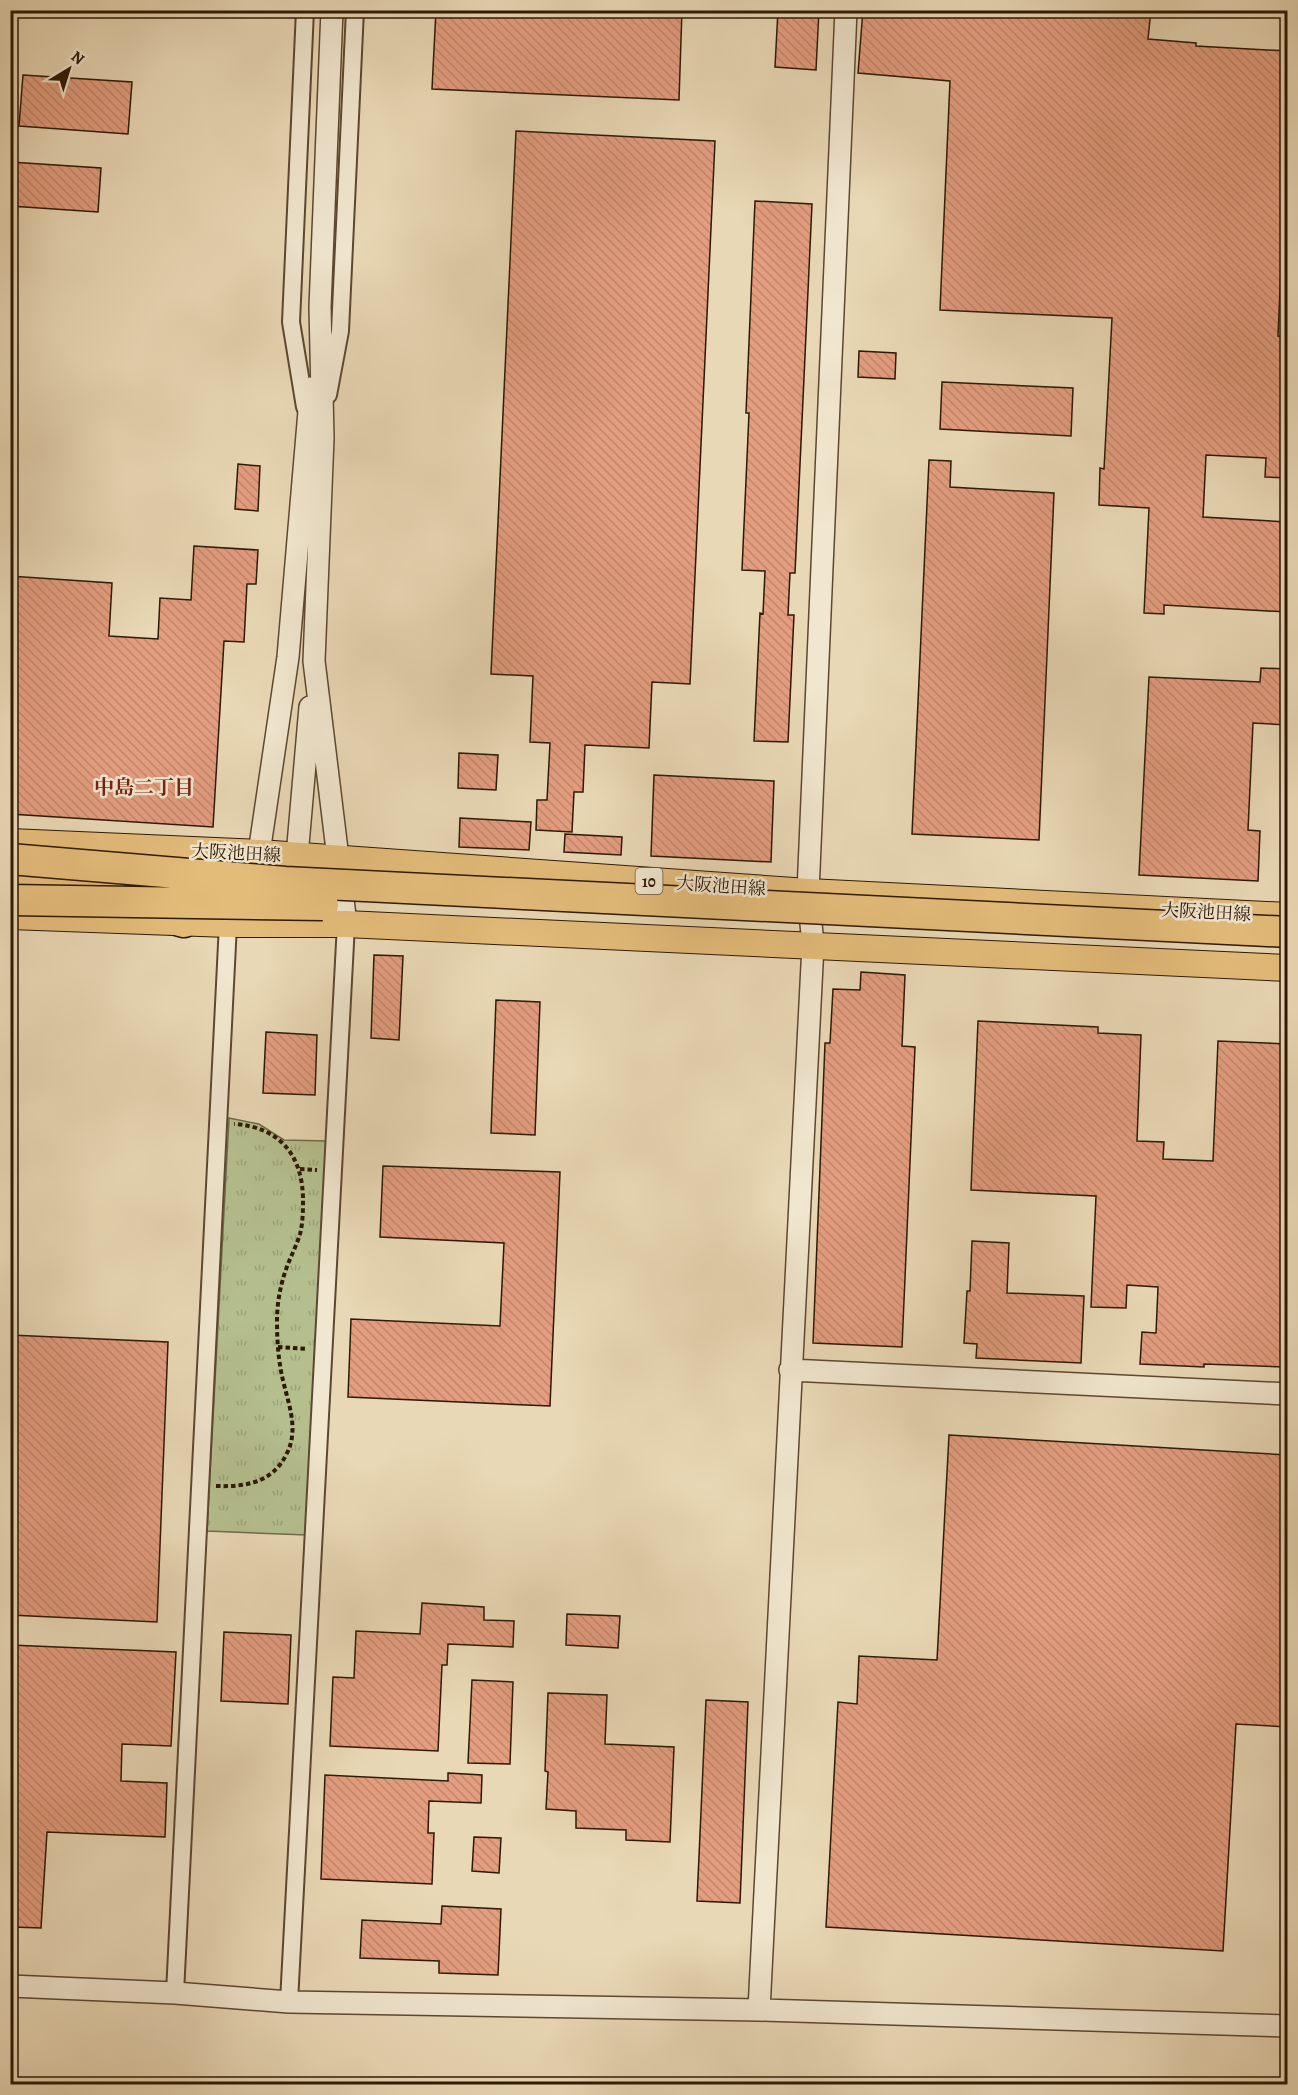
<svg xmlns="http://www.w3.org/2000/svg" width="1298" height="2095" font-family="Alegreya,'Noto Serif JP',serif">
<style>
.grass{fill:url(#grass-tufts);stroke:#716c49;stroke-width:1.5}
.building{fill:url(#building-back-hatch);stroke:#2d1804;stroke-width:1.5}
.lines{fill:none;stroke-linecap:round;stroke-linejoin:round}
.minor-casing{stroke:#5c4830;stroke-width:20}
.tertiary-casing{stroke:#5c4830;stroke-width:24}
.primary-casing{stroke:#2d1804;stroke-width:28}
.motorway-casing{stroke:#2d1804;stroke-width:33}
.path{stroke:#2d1804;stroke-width:4;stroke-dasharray:4.5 3;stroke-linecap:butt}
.minor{stroke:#f1e6cf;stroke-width:16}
.tertiary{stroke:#f1e6cf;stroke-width:21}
.primary{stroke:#e4bc7a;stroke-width:26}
.motorway{stroke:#e4bc7a;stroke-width:30}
.motorway-bridge-casing{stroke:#2d1804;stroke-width:33;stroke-linecap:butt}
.motorway-bridge{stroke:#e4bc7a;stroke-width:30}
.labels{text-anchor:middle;stroke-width:5;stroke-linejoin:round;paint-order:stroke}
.shield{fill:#f1e6cf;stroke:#685641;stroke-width:1.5}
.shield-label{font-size:16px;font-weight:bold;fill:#2d1804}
.street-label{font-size:18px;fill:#2d1804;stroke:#f1e6cf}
.neighbourhood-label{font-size:20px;font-weight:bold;fill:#7a1f14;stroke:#f1e6cf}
</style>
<defs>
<pattern id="grass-tufts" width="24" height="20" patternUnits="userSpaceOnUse" patternTransform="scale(1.5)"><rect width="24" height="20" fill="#b5bf8e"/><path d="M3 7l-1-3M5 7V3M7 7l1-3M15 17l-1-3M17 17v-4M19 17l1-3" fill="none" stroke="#9ca379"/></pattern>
<pattern id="building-back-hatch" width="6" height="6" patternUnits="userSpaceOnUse" patternTransform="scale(1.5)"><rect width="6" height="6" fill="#e39d7f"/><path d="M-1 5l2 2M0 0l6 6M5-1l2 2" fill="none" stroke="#c3866c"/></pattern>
</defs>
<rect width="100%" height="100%" fill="#e9d8b5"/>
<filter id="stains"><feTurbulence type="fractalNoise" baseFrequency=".00333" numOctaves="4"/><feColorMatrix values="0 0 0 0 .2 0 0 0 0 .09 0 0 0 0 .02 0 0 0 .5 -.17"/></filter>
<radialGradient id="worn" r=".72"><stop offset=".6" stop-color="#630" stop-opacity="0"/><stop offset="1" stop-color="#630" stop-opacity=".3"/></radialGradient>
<path class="grass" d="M229 1118 259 1124 284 1140 327 1141 306 1535 207 1531Z"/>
<path class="building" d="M436 10H682L679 100 432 89Z
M778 10H819L816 70 775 67Z
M863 10H1151L1148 39 1196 43V46L1287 51V129L1278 336 1287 337V478L1265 477 1266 458 1206 455 1203 517 1287 522V612L1164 605V614L1144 613 1149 508 1099 505 1100 468 1104 469 1112 318 940 310 950 81 858 73Z
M23 75 132 82 128 134 19 126Z
M516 131 715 141 690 684 652 682 649 748 585 745 583 792H574L572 832 536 830 537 800H547L550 743 530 742 533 676 491 674Z
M10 162 101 168 98 212 10 206Z
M755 201 812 204 795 573H790L788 615H794L788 742 754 741 760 613 763 614 765 571 742 570 749 413H746Z
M859 351 896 353 895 379 858 377Z
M942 382 1073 388 1071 436 940 429Z
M929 460 951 461 950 487 1054 493 1039 840 912 834Z
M238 464 260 466 258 511 235 509Z
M194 546 258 550 256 584H247L244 642 224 641 213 827 10 814V576L112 583 109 636 158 639 160 598 191 600Z
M1261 668 1287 669V725L1253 723 1248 830 1260 831 1258 881 1139 875 1149 677 1260 682Z
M459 753 498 755 496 790 458 788Z
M654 775 774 781 771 862 651 856Z
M460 818 531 822 529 850 459 847Z
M565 834 622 837 621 855 564 852Z
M374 955 403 956 399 1040 371 1038Z
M861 972 905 975 902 1046 915 1047 902 1347 813 1343 825 1043H830L833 989 860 990Z
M496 1000 540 1002 535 1135 491 1133Z
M978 1021 1098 1027V1033L1141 1035 1137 1141 1164 1142 1163 1159 1213 1161 1218 1041 1287 1044V1226L1282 1367 1204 1364V1367L1140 1364 1142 1332 1156 1333 1158 1287 1127 1285 1126 1308 1091 1307 1096 1196 971 1190Z
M266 1032 317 1035 315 1095 263 1093Z
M383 1166 560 1172 550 1406 348 1397 351 1319 500 1326 504 1243 380 1237Z
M972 1241 1009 1243 1007 1293 1084 1296 1081 1363 976 1358 977 1344 964 1343 967 1291H970Z
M10 1335 168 1342 157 1622 10 1615Z
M949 1435 1287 1455V1727L1236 1724 1223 1951 826 1927 838 1702 857 1704 859 1656 937 1660Z
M422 1603 484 1607V1620L514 1621 513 1647 448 1644 447 1665H442L438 1751 330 1746 333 1677 354 1678 356 1631 420 1634Z
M567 1614 620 1616 618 1648 566 1645Z
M224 1632 291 1635 288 1704 221 1701Z
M10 1645 176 1652 171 1746 122 1744 121 1781 167 1783 165 1837 47 1832 41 1928 12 1927 14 1898 10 1897Z
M472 1680 513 1682 510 1764 468 1763Z
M548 1693 607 1695 605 1744 674 1747 670 1842 626 1840V1830L576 1828V1811L546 1809 548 1772 545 1771Z
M706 1700 748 1702 740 1903 697 1901Z
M448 1773 482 1775 481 1803 429 1801 428 1833H434L432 1884 321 1879 325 1775 448 1781Z
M474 1837 501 1838 499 1873 472 1871Z
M442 1906 501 1909 498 1975 439 1973V1961L360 1958 362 1920 441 1924Z"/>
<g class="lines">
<g class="minor-casing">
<path id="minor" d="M328 395 340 331 355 10
M305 407 291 322 305 10
M175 1993 228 924 231 916
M289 2002 346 924"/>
</g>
<g class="tertiary-casing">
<path id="tertiary" d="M332 10 320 307 323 438 314 661 346 924
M259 853 288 657 311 388
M294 870 297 856 310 707
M790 1370 1288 1394
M10 1986 175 1993 289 2002 759 2010 1288 2026
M759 2010 813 945 808 892 846 10"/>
</g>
<g class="primary-casing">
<path id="primary" d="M10 842 259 853 808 892 1288 916
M10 916 228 924H346L1288 968"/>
</g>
<g class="motorway-casing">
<path id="motorway" d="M10 881 91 888 159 915 184 922"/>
</g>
<path class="path" d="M300 1169 317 1170
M278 1347 307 1349
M216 1486C245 1487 272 1483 286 1455 301 1428 286 1399 281 1371 278 1355 277 1338 277 1321 277 1301 281 1282 288 1264 292 1254 297 1244 300 1234 303 1223 303 1209 303 1198 302 1154 279 1127 234 1124"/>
<use href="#minor" class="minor"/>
<use href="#tertiary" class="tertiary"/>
<use href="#primary" class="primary"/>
<use href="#motorway" class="motorway"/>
<g class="motorway-bridge-casing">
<path id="motorway-bridge" d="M10 859 285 882 1288 932
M10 900 323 905"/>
</g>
<use href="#motorway-bridge" class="motorway-bridge"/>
</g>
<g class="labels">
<rect class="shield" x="635.5" y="868" width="27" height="26" rx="4.5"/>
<g class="shield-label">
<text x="649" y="887">10</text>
</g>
<g class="street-label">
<text transform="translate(236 853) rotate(3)" y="6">大阪池田線</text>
<text transform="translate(721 886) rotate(4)" y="6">大阪池田線</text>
<text transform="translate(1206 912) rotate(3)" y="6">大阪池田線</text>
</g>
<g class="neighbourhood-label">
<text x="144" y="794">中島二丁目</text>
</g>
</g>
<rect width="1298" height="2095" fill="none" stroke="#e9d8b5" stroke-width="36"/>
<rect x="12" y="12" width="1274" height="2071" fill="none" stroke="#2d1804" stroke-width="3"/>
<rect x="18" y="18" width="1262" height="2059" fill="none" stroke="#2d1804" stroke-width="1.5"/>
<g transform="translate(69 69) rotate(38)" stroke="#f1e6cf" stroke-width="4.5" paint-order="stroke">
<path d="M0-4.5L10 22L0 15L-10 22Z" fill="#2d1804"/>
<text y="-9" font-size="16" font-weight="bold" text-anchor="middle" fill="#2d1804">N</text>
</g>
<rect width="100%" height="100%" filter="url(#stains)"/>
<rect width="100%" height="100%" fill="url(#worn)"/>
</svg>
